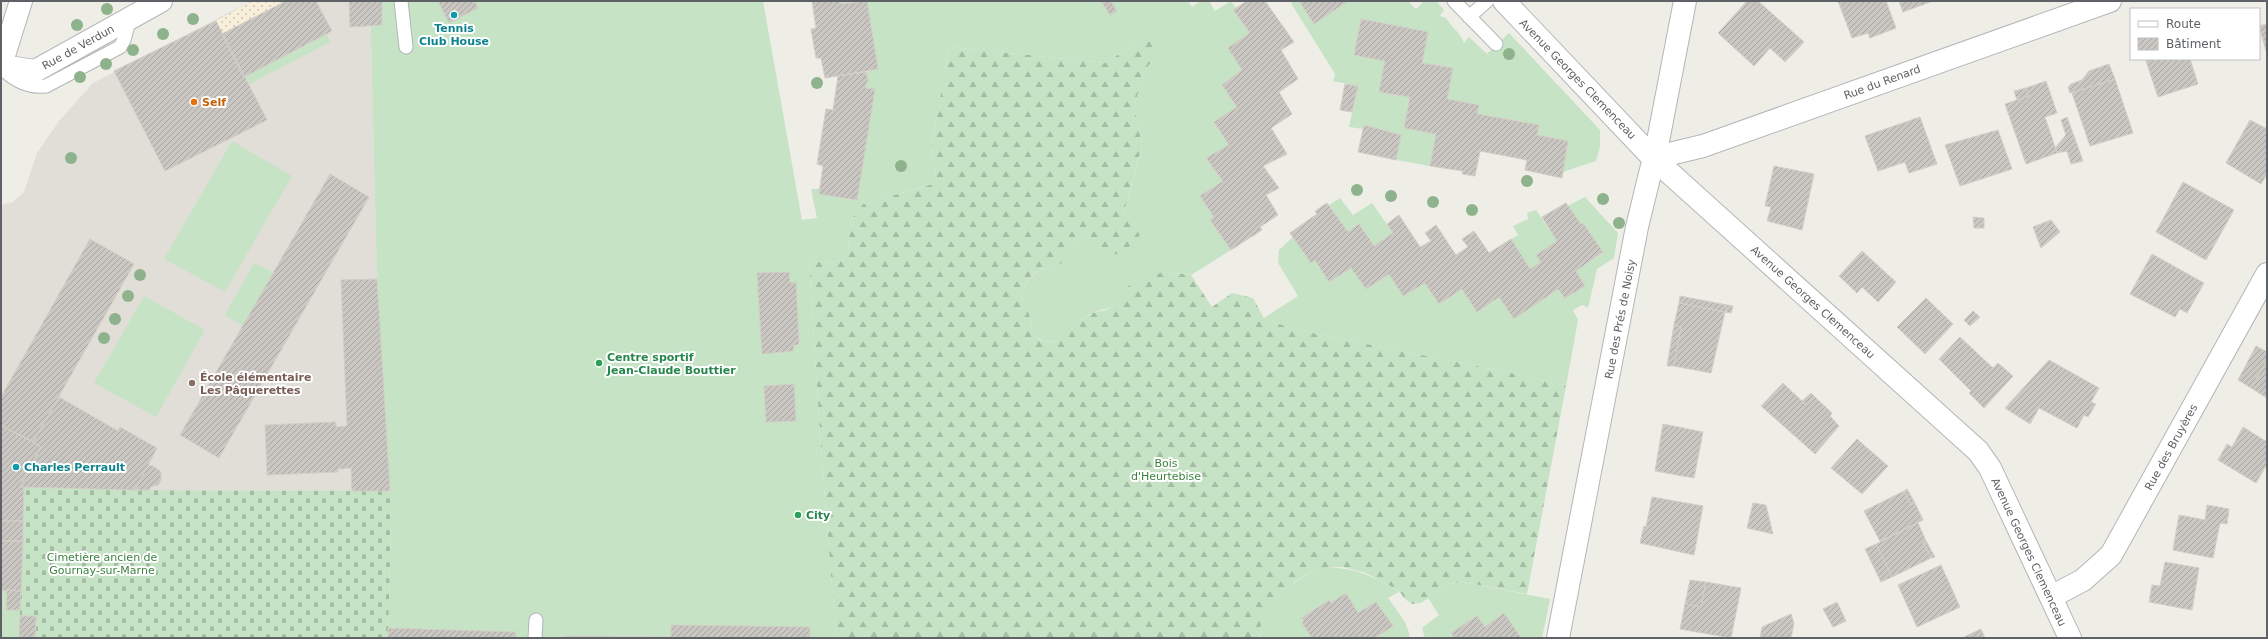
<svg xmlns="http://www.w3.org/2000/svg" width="2268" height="639" font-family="'DejaVu Sans',sans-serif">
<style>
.education{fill:#e1ded8}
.grass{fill:#c6e3c6}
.forest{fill:url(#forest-firs)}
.sand{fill:url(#sand-dots)}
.cemetery{fill:url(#cemetery-stones)}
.building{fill:url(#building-hatch);stroke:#d3cec5}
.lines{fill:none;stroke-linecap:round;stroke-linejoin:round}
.lane-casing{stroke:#b3b6b9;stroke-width:15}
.street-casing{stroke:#b3b6b9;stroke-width:24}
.lane{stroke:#fff;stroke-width:13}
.street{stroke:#fff;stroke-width:22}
.tree{fill:#8eb28b}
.culture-dot{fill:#0f9aa8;stroke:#fff;stroke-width:1.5}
.food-dot{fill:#e8710a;stroke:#fff;stroke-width:1.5}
.leisure-dot{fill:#2e9e5b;stroke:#fff;stroke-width:1.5}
.education-dot{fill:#8d6e63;stroke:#fff;stroke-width:1.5}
.labels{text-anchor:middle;stroke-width:4;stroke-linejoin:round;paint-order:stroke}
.culture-label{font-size:11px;font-weight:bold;fill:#0d838f;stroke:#fff}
.street-label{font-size:11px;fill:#5e6165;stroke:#fff}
.food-label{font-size:11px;font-weight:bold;fill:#c56008;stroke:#fff;text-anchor:start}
.leisure-label{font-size:11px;font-weight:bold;fill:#27864d;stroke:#fff;text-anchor:start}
.education-label{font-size:11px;font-weight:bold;fill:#785e54;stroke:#fff;text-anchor:start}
.park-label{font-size:11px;fill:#3f8241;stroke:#fff}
</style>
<defs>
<pattern id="forest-firs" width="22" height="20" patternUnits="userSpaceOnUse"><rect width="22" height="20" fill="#c6e3c6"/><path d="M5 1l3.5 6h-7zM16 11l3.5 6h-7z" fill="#a4bba4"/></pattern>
<pattern id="sand-dots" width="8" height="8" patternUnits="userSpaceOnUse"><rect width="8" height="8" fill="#f7efd9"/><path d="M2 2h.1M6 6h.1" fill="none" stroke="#cbc5b4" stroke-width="1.8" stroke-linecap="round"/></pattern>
<pattern id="cemetery-stones" width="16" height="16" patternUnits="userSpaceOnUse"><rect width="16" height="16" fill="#c6e3c6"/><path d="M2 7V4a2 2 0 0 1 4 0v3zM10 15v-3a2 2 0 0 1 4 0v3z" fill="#a4bba4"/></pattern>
<pattern id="building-hatch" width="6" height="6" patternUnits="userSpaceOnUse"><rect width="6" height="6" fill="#cac7c3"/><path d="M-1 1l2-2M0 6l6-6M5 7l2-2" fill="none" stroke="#a7a5a2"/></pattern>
</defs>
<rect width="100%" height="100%" fill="#eeede6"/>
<path class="education" d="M251 1H370L377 279 390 491 135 490 25 487 21 591 1 590V205L13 202 24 192 37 153 59 121 93 83Z"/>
<path class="grass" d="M370 1H763L802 220 817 218 811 189H820L819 194 857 200 865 88 868 80 866 72 877 69 840 1H1188L1192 7 1201 1H1209L1215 11 1231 1 1236 8 1233 11 1250 33 1228 48 1242 70 1222 85 1237 107 1214 122 1229 145 1206 158 1223 181 1200 196 1214 217 1210 220 1231 250 1191 275 1167 272 1128 286C1125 291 1123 298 1118 302 1110 309 1102 309 1093 313 1077 319 1068 336 1052 341 1044 344 1038 338 1032 334 1032 319 1029 311 1021 299 1025 284 1029 274 1044 269 1049 268 1056 266 1059 264 1069 256 1070 244 1081 236L1091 238 1124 213 1142 145 1134 105 1147 67 1161 50 1147 36 1105 63 949 47 931 149 937 183 863 204 851 220 848 252 843 259 832 263 809 261 821 448 836 638H388L391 523 377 279Z
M1295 1H1299L1314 24 1348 1H1408L1416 9 1424 1H1436L1444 10 1440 16 1446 18C1451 27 1461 33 1464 43L1469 37 1487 54 1509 33 1600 130V147L1596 161 1563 172 1537 135 1539 125 1477 114 1447 99 1453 68 1422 63 1427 32 1361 19 1354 55 1385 61 1379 92 1410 97 1404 128 1436 134 1430 166 1396 160 1401 135 1364 125 1363 129 1349 127 1358 86 1333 81 1335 74 1291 3Z
M327 34 330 42 248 85 244 77Z
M232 141 292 176 225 292 164 259Z
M1585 197 1618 233 1614 258 1597 269 1588 308 1582 305 1573 310 1578 320 1566 386 1516 374 1292 329 1264 318 1298 296 1278 263 1279 250 1293 237 1311 263 1315 260 1329 282 1351 268 1366 289 1389 274 1403 296 1425 283 1439 304 1462 289 1477 312 1499 297 1514 319 1558 289 1565 298 1585 286 1576 271 1603 253 1583 223 1581 224 1567 206Z
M1340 198 1353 215 1372 203 1393 233 1374 246 1359 224 1348 232 1329 205Z
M1536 210 1557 241 1536 255 1541 262 1530 269 1511 239 1518 235 1513 226 1528 219 1527 213Z
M254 263 273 272 243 326 225 315Z
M144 296 205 330 156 417 94 383Z
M1319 567C1352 567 1371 574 1399 592L1388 598C1397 611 1408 622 1410 638H1375L1393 626 1358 613 1346 593 1331 603 1329 600 1302 618 1304 621 1302 623 1312 638H1260C1260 632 1260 622 1262 616 1274 594 1298 580 1319 567Z
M1463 582 1550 599 1542 638H1521L1504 613 1485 627 1477 617 1451 633 1454 638H1425L1422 628 1439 615 1428 598 1448 584Z
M1 590H7L6 610H20L19 638H1Z"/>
<path class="forest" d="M1147 36 1157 41 1161 50 1147 67 1134 105 1142 145 1124 212 1140 235C1124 253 1118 260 1094 250L1091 238 1081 236C1070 244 1069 256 1060 264 1056 266 1049 268 1044 269 1029 273 1025 284 1021 299 1029 311 1032 319 1032 334L1041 341 1051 342 1065 333 1079 321 1093 313 1106 310 1119 301 1128 286 1148 275 1167 272 1191 275 1212 307 1232 293 1253 298 1264 318 1292 329 1516 374 1566 386 1527 594 1463 582 1448 584 1421 603 1412 604 1405 599 1399 591 1366 573 1343 567H1319L1297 580 1277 597 1262 617 1259 638H836L821 448 809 261 832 263 843 259 848 252 851 220 863 204 937 183 931 149 949 47 1105 63Z"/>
<path class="sand" d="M251 1H286L222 34 216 21Z"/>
<path class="cemetery" d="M24 487 135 490 390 491 391 523 388 638H19Z"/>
<path class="building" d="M286 1H316L332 31 244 77 222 34Z
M349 1H382V25L350 27Z
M438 1H475L478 8 449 23Z
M812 1H840L841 4 867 1 878 69 825 78 821 58H816L811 29 816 28Z
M1101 1H1111L1117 11 1110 15Z
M1247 1H1265L1294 42 1281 50 1298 79 1279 92 1292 114 1271 128 1287 154 1263 166 1279 188 1266 195 1278 215 1260 227 1262 230 1231 250 1210 220 1214 217 1200 196 1223 181 1206 158 1229 145 1214 122 1237 107 1222 85 1242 70 1228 48 1250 33 1233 10Z
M1299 1H1348L1314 24Z
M1747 1H1758L1804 42 1785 62 1770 48 1754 66 1718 33Z
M1838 1H1886L1896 28 1870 38 1868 33 1852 38Z
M1899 1H1933L1903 12Z
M1361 19 1428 32 1422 63 1453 68 1447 99 1479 105 1477 114 1539 125 1537 135 1568 141 1562 178 1525 170 1527 160 1480 151 1475 176 1462 174 1463 171 1430 166 1436 134 1404 128 1410 97 1379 92 1385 61 1354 55Z
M216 21 267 120 165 171 114 71Z
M2267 24V50L2266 51 2259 26Z
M2150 59H2190L2198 84 2158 97 2146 61Z
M2109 64 2115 79 2070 93 2068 87 2071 84 2082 80 2089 71Z
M866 72 868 80 865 88 875 89 857 200 819 194 823 166 817 164 826 109 833 110 838 76Z
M2115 79 2133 133 2090 146 2072 93Z
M2046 81 2057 113 2045 117 2057 153 2026 164 2005 104 2029 96 2026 88Z
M1345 84 1358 86 1352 112 1340 110Z
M2026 88 2029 96 2017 100 2014 91Z
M1920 117 1937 164 1909 173 1905 162 1878 171 1865 136Z
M2067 117 2083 161 2071 164 2067 151 2057 153 2055 148 2066 135 2061 120Z
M2250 120 2267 129V174L2261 184 2226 163Z
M1364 125 1401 135 1396 160 1358 152Z
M1998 130 2012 169 1960 186 1945 145Z
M1774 166 1814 174 1802 230 1767 221 1771 207 1765 206Z
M330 174 369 197 219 458 180 435Z
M2183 182 2234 210 2206 260 2156 232Z
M1327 203 1348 232 1359 224 1374 246 1393 233 1387 224 1399 215 1420 247 1431 241 1425 233 1436 225 1456 255 1468 247 1462 239 1474 231 1489 253 1511 239 1530 269 1541 262 1536 255 1557 241 1542 217 1566 203 1581 224 1583 223 1603 252 1576 271 1585 286 1565 298 1558 289 1514 319 1499 297 1477 312 1462 289 1439 304 1425 283 1403 296 1389 274 1366 289 1351 268 1329 282 1315 260 1311 263 1290 233 1317 214 1315 211Z
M1973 217 1984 218V228H1974Z
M2051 220 2060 232 2041 248 2033 227Z
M90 239 134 264 33 442 1 425V397Z
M1862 251 1896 282 1878 302 1862 287 1857 293 1839 276Z
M2152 254 2204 283 2187 313 2180 309 2175 317 2130 294Z
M789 272 790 283 796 282 799 342 798 345H794L793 351 762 354 757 273Z
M377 279 390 491H352L351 468 338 469V472L267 475 265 425 336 422V427L347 426 341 280Z
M1680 296 1727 305 1725 312 1679 303Z
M1926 298 1953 324 1925 354 1897 327Z
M1679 303 1725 312 1711 373 1674 366 1681 327 1674 325Z
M1727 305 1733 306 1731 313 1725 312Z
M1973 311 1980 317 1970 326 1964 320Z
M1674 325 1681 327 1674 366H1667Z
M1960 337 1993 368 1998 363 2013 376 1984 408 1969 393 1971 391 1939 359Z
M2256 346 2267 352V360L2251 388 2238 380Z
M2049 360 2099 388 2091 402 2096 404 2088 417 2084 415 2077 428 2039 408 2030 424 2005 408Z
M2267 360V398L2251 388Z
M1783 383 1806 405 1815 397 1832 413 1830 416 1839 426 1815 454 1761 406Z
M794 384 796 421 766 422 764 386Z
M1811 393 1815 397 1806 405 1802 401Z
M59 397 118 431 120 427 157 448 135 490 20 487 41 447 33 442Z
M1663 424 1703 432 1694 478 1655 471Z
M1 425 41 447 20 487H24L23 521H1Z
M2243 427 2267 442V464L2256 483 2218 460 2227 444 2232 447Z
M1857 439 1888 466 1862 494 1831 468Z
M148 465 153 466 161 472V480L158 485 150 487V490H135Z
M1907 489 1915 503 1911 505 1904 491Z
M1904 491 1911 505 1915 503 1923 520 1880 541 1864 511Z
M1652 497 1703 506 1694 555 1640 543 1644 526 1646 527Z
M1753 503 1766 505 1773 534 1747 528Z
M2207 505 2229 509 2227 524 2220 523 2213 558 2173 550 2179 515 2205 520Z
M1 521H23V541H1Z
M1918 523 1926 541 1923 543 1931 558 1892 577 1876 544Z
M1 541H23L21 591 1 590Z
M1926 541 1935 557 1931 558 1923 543Z
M1876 544 1892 577 1881 582 1865 549Z
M2165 562 2199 568 2192 610 2149 602 2152 585 2160 586Z
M1941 565 1960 607 1917 627 1898 585Z
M1690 580 1706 582 1701 607 1685 604Z
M1706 582 1741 588 1731 638 1680 629 1685 604 1701 607Z
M7 590 21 591 20 610H6Z
M1346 593 1358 613 1376 602 1393 626 1375 638H1312L1302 623 1304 621 1302 618 1329 600 1331 603Z
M1837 602 1846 621 1833 627 1823 609Z
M1504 613 1521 638H1454L1451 633 1477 616 1485 627Z
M1791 614 1794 623 1791 638H1760L1762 627Z
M20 616H36L35 638H19Z
M671 625 810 627V638H564V636L671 637Z
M388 628 516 632V638H388Z
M1981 629 1985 638H1962Z"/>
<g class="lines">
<g class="lane-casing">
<path id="lane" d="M401 1 406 47
M1454 1 1496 44
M1469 17 1487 1
M2 68C13 80 29 88 46 86L120 47 124 40 130 18
M535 638 536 620"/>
</g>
<g class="street-casing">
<path id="street" d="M1504 1 1653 158 1978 451 1990 468 2070 638
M1 65 21 1
M1 66 35 71 161 1
M1653 158 1703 146 2110 1
M2051 597 2083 580 2111 555 2267 274
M1558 638 1637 227 1658 141 1685 1"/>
</g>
<use href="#lane" class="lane"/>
<use href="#street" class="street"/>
</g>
<g class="tree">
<circle cx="107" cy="9" r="6"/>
<circle cx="193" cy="19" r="6"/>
<circle cx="77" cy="25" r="6"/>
<circle cx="163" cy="34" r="6"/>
<circle cx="133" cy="50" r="6"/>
<circle cx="1509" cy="54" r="6"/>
<circle cx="106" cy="64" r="6"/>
<circle cx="80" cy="77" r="6"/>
<circle cx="817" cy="83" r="6"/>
<circle cx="71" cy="158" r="6"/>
<circle cx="901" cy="166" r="6"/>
<circle cx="1527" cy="181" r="6"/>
<circle cx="1357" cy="190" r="6"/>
<circle cx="1391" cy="196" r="6"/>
<circle cx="1603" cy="199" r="6"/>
<circle cx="1433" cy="202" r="6"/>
<circle cx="1472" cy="210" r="6"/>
<circle cx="1619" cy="223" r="6"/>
<circle cx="140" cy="275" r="6"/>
<circle cx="128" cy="296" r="6"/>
<circle cx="115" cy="319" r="6"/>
<circle cx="104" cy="338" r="6"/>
</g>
<g class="culture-dot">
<circle cx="454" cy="15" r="4"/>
<circle cx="16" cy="467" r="4"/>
</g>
<circle class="food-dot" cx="194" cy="102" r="4"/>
<g class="leisure-dot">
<circle cx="599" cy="363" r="4"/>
<circle cx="798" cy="515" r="4"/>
</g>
<circle class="education-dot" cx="192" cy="383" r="4"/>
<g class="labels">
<g class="culture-label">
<text x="454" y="32">Tennis<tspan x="454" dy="13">Club House</tspan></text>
<text x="24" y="471" text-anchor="start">Charles Perrault</text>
</g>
<g class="street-label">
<text transform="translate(78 47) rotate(-29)" y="4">Rue de Verdun</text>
<text transform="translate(1578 79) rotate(46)" y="4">Avenue Georges Clemenceau</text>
<text transform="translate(1882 82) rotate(-20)" y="4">Rue du Renard</text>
<text transform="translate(1813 302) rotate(42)" y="4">Avenue Georges Clemenceau</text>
<text transform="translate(1620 319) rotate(-79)" y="4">Rue des Prés de Noisy</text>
<text transform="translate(2171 447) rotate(-61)" y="4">Rue des Bruyères</text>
<text transform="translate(2029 552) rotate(65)" y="4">Avenue Georges Clemenceau</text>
</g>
<g class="food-label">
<text x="202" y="106">Self</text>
</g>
<g class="leisure-label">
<text x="607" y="361">Centre sportif<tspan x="607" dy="13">Jean-Claude Bouttier</tspan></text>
<text x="806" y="519">City</text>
</g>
<g class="education-label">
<text x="200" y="381">École élémentaire<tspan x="200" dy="13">Les Pâquerettes</tspan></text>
</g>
<g class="park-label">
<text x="1166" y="467">Bois<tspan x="1166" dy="13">d'Heurtebise</tspan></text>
<text x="102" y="561">Cimetière ancien de<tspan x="102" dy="13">Gournay-sur-Marne</tspan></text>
</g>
</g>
<rect width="2268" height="639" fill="none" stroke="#5e6165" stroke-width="4"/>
<rect x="2130" y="8" width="130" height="52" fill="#ffffff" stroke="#bfc0c1"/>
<rect x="2138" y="21" width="20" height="6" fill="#ffffff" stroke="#bfc0c1"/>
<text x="2166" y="28" font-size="12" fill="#5e6165">Route</text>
<rect x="2138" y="38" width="20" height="12" fill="url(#building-hatch)" stroke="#bfc0c1"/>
<text x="2166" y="48" font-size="12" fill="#5e6165">Bâtiment</text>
</svg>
